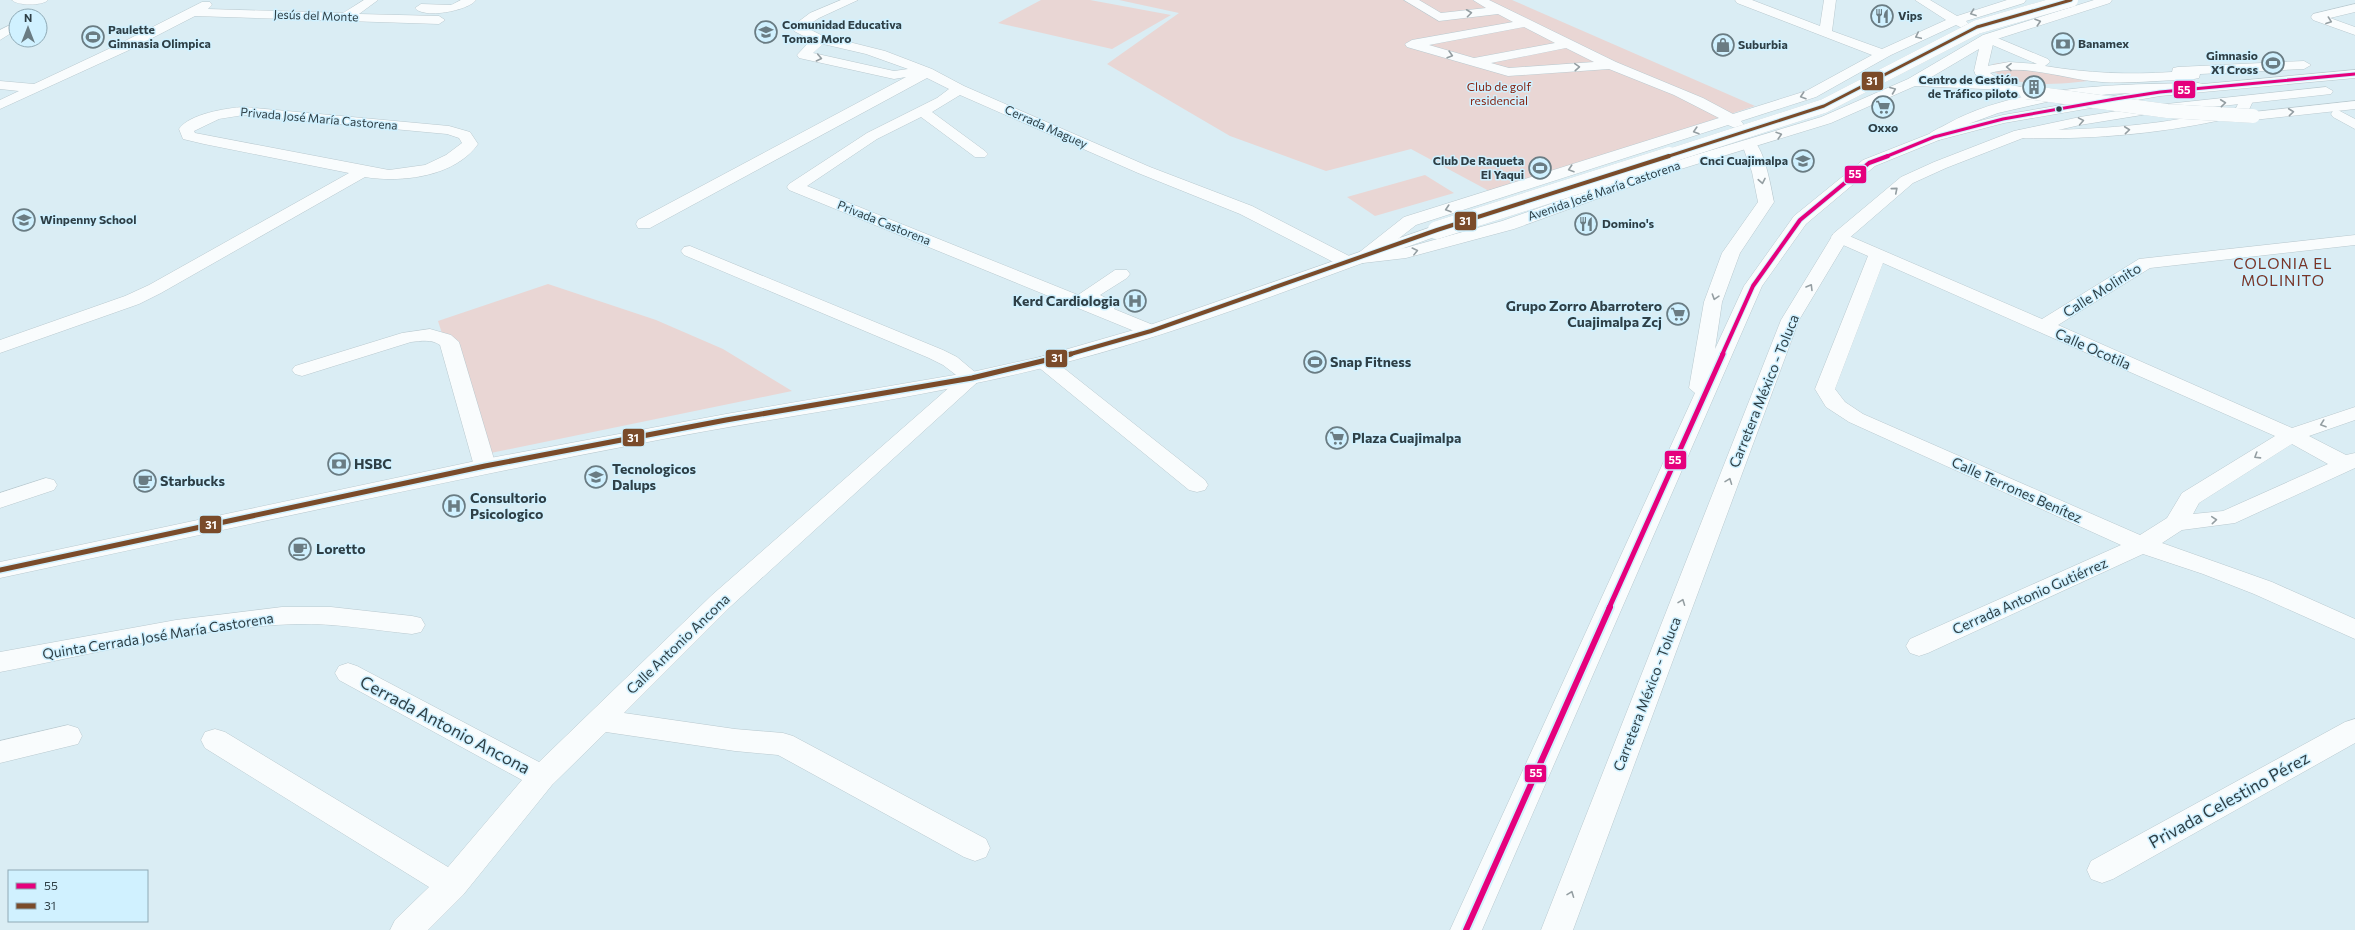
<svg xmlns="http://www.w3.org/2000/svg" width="2355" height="930" font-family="Commissioner,sans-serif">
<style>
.green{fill:#e9d6d4}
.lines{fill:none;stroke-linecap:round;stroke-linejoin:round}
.minor-casing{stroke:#b9c9cf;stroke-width:1}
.major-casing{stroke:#b9c9cf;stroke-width:1}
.minor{fill:#f9fcfd;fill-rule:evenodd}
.major{fill:#f9fcfd;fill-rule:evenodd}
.major-bridge-far1-casing{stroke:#b9c9cf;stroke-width:14;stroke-linecap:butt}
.major-bridge-casing{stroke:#b9c9cf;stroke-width:18;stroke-linecap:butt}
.major-bridge-far1{stroke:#f9fcfd;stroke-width:14}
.major-bridge{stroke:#f9fcfd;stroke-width:18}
.bus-1-far3-casing{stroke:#d0f1ff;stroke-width:5}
.bus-1-far2-casing{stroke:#d0f1ff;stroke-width:6}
.bus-1-far1-casing{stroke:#d0f1ff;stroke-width:8}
.bus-1-casing{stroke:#d0f1ff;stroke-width:10}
.bus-2-far2-casing{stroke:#d0f1ff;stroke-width:5}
.bus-2-far1-casing{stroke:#d0f1ff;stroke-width:6}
.bus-2-casing{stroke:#d0f1ff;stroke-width:8}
.bus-1-far3{stroke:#e5007d;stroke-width:3}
.bus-1-far2{stroke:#e5007d;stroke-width:4}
.bus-1-far1{stroke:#e5007d;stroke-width:5}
.bus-1{stroke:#e5007d;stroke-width:6}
.bus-2-far2{stroke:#7a4b2a;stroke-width:3}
.bus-2-far1{stroke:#7a4b2a;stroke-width:4}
.bus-2{stroke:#7a4b2a;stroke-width:5}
.oneway{stroke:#949ea2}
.bus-dot{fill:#2e3f46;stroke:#d0f1ff;stroke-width:1.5}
.labels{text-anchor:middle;stroke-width:3;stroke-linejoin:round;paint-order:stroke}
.far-street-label{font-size:12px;fill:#2e3f46;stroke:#d0f1ff}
.far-poi-label{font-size:12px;font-weight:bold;fill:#2e3f46;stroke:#d0f1ff;text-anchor:start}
.far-park-label{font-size:12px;fill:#862210;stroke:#d0f1ff}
.street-label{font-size:14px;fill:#2e3f46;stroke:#d0f1ff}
.poi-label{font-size:14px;font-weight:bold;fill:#2e3f46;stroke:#d0f1ff;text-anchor:start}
.neighbourhood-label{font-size:15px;letter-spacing:1px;fill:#7a3527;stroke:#d0f1ff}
.near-street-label{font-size:17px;fill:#2e3f46;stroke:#d0f1ff}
.line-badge{stroke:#d0f1ff;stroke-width:1.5}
.badge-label{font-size:11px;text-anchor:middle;font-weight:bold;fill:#fff}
</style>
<rect width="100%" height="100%" fill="#daedf4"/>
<path class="green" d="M1041 0H1090L1171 15 1112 49 998 23Z
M1119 0H1512L1755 106 1491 192 1411 149 1326 171 1230 136 1107 64 1179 13Z
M2006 62 2103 79C2070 83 2022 91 1993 71V64Z
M1425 175 1454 193 1375 216 1347 197Z
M548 284 656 320 723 349 792 391 481 455 438 321Z"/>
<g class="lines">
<g class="minor-casing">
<path id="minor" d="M12 0H48C43 6 17 6 12 0Z
M364 0H378L359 14 439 16 445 20 439 24 195 16 127 51 0 109V100L19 91 0 89V81L34 84 117 45 202 2H210L212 5 208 9 343 13Z
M461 0H476C468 11 423 19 415 8L421 4 451 5Z
M841 0H858L819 18 805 27 821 35 885 51 932 69 964 86 1150 167 1252 206 1353 258 1356 262 1353 266H1341L1240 214 1138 173 960 95 932 112 985 151 988 154 985 157H975L921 117 877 139 807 186 1078 295 1115 270H1127L1130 274 1127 278 1100 295 1114 302 1116 306 1114 309 1158 327 1161 331 1158 335 1151 337 1144 335 789 190 787 187 789 184 867 133 937 98 949 89 927 78 650 228H638L636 224 638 220 906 77 894 79 799 58 797 55 811 40 794 31 792 28 794 25 810 13ZM823 44 866 54 908 69 894 71 813 53Z
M1404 0H1419L1441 13 1486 8 1473 0H1489L1616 62 1703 98 1733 114 1806 91 1872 55 1737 3 1735 0H1752L1820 26 1824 0H1836L1832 31 1882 49 1946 20 1915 0H1930L1957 16 2007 0H2026L2024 3 1966 21 1970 25 1968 28 1964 29 1956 25 1891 55 1816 97 1741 121 1744 125 1742 128 1737 129 1728 125 1416 225 1384 250 1405 248 1502 221 1659 166 1821 117 1908 79 1983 35 2094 0H2112L2110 3 1994 40 1986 74H1976L1974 71 1979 49 1928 79 2002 83 2007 84 2009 87 2007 90 1915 86 1831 123 1671 172 1514 229 1406 258 1363 263 1357 262 1354 258 1357 254 1404 217 1719 118 1674 95 1609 69 1508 76 1407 47 1405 44 1412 40 1513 22 1498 14 1439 21ZM1524 27 1555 43 1474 58 1429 45ZM1566 48 1594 62 1509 68 1491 63Z
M2355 4V12L2330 18 2355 27V35L2313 20 2311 17 2313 14Z
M10 25 15 26 16 30 0 40V30Z
M2198 83 2203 84 2205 87 2203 90 2110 94 2051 101 1998 113 1971 123 1939 140H1929L1926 137C1931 131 1940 128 1947 124 2016 85 2120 84 2198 83Z
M2246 97 2253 101 2247 114C2171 133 2097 140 2019 138L2012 134 2019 130C2092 131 2164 125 2236 108L2241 98Z
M244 107 449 126 470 132 478 144C455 177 401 183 365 177L161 293 139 304 0 353V340L125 296 149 285 349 173 204 144 183 139 179 129C189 114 226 108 244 107ZM244 115 447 134 459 138 462 143 446 155 425 165 389 170 195 133 194 131 219 119Z
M2338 110 2355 119V129L2333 117 2331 114 2333 111Z
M1840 232 2042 319 2139 259 2355 235V245L2150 268 2058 325 2292 428 2355 407V420L2309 436 2346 455 2355 453V468L2235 523 2182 530 2162 543 2272 582 2355 619V639L2254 594 2203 574 2143 554 1928 653 1919 656 1910 653 1906 646 1910 639 2121 545 1849 422 1826 407 1815 389 1868 256 1834 241 1831 237 1834 233ZM1883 263 2275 436 2182 493 2167 518 2140 535 1863 414 1845 402 1835 389ZM2292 444 2328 464 2223 511 2193 514 2199 503Z
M690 246 943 350 957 357 982 378 730 607 624 713 735 729 783 733 793 736 986 839 990 848 986 857 975 861 964 857 778 755 735 751 606 732 552 785 463 895 428 930H390L395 920 429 887 205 748 201 740 205 732 215 729 225 732 448 867 522 780 339 680 335 673 339 666 348 663 357 666 539 762 712 595 960 378 943 365 929 358 684 255 681 251 684 247Z
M430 329 451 335 459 342 496 466 493 471 485 473 477 471 474 466 440 345C431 339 422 341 411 342L302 376 295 374 292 370 295 366 402 333Z
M1044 356 1051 358 1205 480 1208 485 1205 490 1197 492 1189 490 1037 366 1034 362 1037 358Z
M46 478 54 480 57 485 54 490 0 508V493Z
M282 607H331L412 616 421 618 425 625 421 632 412 634C374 630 335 623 297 624 199 627 97 653 0 672V652L176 620Z
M2355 719V743L2113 879 2102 883 2091 879 2087 870 2091 861 2345 722Z
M68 725 78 728 82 736 78 744 0 763V741Z"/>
</g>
<g class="major-casing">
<path id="major" d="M1988 34 2048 59 2050 62 2045 66C2088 73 2128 75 2172 72L2173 68 2178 67 2304 61 2311 65 2304 69 2200 74 2199 78 2194 79C2163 80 2133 84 2102 82 2066 80 2025 63 1990 73L2006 84 2031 89 2033 92 2026 96 1997 90 1975 74 1976 68 2009 62 2037 64 1983 41 1982 38Z
M2355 70V78L2160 96 2004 123 1939 140 1875 166 1806 224 1762 286 1482 930H1450L1695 393 1689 388 1704 302 1722 253 1758 202 1752 172 1742 144 1745 141 1750 139C1764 143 1771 188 1774 202L1740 253 1722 302 1715 349 1744 286 1794 216 1863 160 1929 134 2003 115 2160 88Z
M2326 87 2333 91 2331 94 2148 114 2080 125 2023 138 1946 168 1913 183 1847 240 1799 320 1573 930H1541L1781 320 1834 233 1901 177 1934 162 2014 131 2080 117 2148 106Z
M2355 101V109L2253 120 2246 116 2253 112Z
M1437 225 1443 226 1446 230 1443 234C1312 280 1182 334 1047 367 919 399 787 415 658 440 438 482 219 531 0 578V562L485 459 726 414 972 372 1040 357 1144 327Z"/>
</g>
<use href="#minor" class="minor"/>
<use href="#major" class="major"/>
<g class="major-bridge-far1-casing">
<path id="major-bridge-far1" d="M2026 92 2167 111 2253 116
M1666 157 1824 106 1977 27 2071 0"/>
</g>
<g class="major-bridge-casing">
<path id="major-bridge" d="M1437 230 1669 156"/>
</g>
<use href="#major-bridge-far1" class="major-bridge-far1"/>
<use href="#major-bridge" class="major-bridge"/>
<g class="bus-1-far3-casing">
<path id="bus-1-far3" d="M1885 157 1934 137 2003 119 2115 99 2160 92 2355 74"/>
</g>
<g class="bus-1-far2-casing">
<path id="bus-1-far2" d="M1722 355 1753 286 1800 220 1869 163 1888 156"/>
</g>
<g class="bus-1-far1-casing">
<path id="bus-1-far1" d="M1609 608 1723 354"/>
</g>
<g class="bus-1-casing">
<path id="bus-1" d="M1466 930 1610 607"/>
</g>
<g class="bus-2-far2-casing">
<path id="bus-2-far2" d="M1666 157 1824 106 1977 27 2071 0"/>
</g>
<g class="bus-2-far1-casing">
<path id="bus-2-far1" d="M1067 355 1151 331 1437 230 1669 156"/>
</g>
<g class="bus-2-casing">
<path id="bus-2" d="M0 570 485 466 726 420 972 378 1071 354"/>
</g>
<use href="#bus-1-far3" class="bus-1-far3"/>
<use href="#bus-1-far2" class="bus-1-far2"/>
<use href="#bus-1-far1" class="bus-1-far1"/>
<use href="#bus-1" class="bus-1"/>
<use href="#bus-2-far2" class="bus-2-far2"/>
<use href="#bus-2-far1" class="bus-2-far1"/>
<use href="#bus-2" class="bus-2"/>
</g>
<defs><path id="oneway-chevron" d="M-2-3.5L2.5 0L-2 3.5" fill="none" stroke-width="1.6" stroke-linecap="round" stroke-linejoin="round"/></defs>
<g class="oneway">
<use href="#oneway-chevron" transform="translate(1469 13) rotate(-7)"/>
<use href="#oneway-chevron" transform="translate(1973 13) rotate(160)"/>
<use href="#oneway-chevron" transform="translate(2329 21) rotate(20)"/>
<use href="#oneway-chevron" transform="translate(2038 22) rotate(-18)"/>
<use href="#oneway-chevron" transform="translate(1918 36) rotate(155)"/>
<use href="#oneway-chevron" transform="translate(1450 55) rotate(16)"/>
<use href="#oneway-chevron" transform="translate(819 58) rotate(12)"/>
<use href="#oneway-chevron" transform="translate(1577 67) rotate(-4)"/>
<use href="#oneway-chevron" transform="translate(2009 67) rotate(-179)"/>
<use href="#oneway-chevron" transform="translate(1893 90) rotate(-22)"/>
<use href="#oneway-chevron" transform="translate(1803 96) rotate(162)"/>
<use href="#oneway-chevron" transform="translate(2223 103) rotate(-6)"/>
<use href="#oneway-chevron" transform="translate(2291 112) rotate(-6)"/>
<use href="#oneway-chevron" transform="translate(2081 121) rotate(-10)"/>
<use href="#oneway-chevron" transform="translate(2127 130) rotate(-6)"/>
<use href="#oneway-chevron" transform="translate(1696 131) rotate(163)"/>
<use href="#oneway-chevron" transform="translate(1779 135) rotate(-17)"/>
<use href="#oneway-chevron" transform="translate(1571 169) rotate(162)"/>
<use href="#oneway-chevron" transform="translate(1762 181) rotate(79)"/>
<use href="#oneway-chevron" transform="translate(1895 190) rotate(-40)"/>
<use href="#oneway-chevron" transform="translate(1448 209) rotate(162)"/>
<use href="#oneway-chevron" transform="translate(1415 251) rotate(-14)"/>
<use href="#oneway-chevron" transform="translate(1810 287) rotate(-59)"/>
<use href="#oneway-chevron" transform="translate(1715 297) rotate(108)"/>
<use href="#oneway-chevron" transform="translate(2323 424) rotate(161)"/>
<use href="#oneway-chevron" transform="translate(2257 456) rotate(148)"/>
<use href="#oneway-chevron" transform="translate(1729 481) rotate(-69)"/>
<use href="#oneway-chevron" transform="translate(2214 520) rotate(-5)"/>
<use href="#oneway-chevron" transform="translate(1682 602) rotate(-69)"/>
<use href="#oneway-chevron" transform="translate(1571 894) rotate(-69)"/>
</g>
<defs>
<g id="restaurant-ring" transform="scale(1.15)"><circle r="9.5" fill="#d0f1ff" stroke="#6a7c83" stroke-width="1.5"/><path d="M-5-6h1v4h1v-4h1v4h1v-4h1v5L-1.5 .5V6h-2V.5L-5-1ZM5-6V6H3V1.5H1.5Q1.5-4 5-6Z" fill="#6a7c83"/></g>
<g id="school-ring" transform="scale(1.15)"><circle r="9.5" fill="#d0f1ff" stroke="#6a7c83" stroke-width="1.5"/><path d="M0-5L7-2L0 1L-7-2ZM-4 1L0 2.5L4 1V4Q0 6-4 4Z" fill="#6a7c83"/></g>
<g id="stadium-ring" transform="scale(1.15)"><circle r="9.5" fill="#d0f1ff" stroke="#6a7c83" stroke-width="1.5"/><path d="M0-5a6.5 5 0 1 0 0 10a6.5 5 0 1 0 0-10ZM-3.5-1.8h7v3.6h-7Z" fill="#6a7c83"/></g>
<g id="bank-ring" transform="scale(1.15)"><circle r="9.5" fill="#d0f1ff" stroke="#6a7c83" stroke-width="1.5"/><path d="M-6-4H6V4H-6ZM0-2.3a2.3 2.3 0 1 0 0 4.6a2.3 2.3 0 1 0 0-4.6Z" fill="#6a7c83"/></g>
<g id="shop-ring" transform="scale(1.15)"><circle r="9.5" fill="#d0f1ff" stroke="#6a7c83" stroke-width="1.5"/><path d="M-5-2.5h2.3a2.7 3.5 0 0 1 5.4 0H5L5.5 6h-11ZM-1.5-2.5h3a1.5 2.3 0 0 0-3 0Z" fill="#6a7c83"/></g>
<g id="building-ring" transform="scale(1.15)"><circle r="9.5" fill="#d0f1ff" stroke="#6a7c83" stroke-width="1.5"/><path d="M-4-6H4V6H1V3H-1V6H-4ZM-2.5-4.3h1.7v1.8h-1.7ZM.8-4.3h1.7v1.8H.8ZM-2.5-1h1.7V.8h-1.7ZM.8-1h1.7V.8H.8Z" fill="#6a7c83"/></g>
<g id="supermarket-ring" transform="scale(1.15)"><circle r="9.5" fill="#d0f1ff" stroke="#6a7c83" stroke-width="1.5"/><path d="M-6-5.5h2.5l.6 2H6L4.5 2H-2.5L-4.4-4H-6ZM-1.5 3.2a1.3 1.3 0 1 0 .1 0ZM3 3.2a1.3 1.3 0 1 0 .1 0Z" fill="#6a7c83"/></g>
<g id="university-ring" transform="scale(1.15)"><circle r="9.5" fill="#d0f1ff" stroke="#6a7c83" stroke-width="1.5"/><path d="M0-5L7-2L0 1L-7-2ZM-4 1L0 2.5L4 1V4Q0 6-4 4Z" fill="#6a7c83"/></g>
<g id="hospital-ring" transform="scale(1.15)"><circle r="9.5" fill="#d0f1ff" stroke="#6a7c83" stroke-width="1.5"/><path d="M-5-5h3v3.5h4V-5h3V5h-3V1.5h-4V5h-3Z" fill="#6a7c83"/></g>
<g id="cafe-ring" transform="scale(1.15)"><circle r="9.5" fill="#d0f1ff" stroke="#6a7c83" stroke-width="1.5"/><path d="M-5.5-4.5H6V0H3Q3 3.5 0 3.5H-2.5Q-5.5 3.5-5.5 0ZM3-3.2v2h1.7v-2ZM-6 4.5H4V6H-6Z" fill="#6a7c83"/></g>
</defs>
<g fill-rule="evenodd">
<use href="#restaurant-ring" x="1882" y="16"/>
<use href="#school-ring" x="766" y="32"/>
<use href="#stadium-ring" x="93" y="37"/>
<use href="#bank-ring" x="2063" y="44"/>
<use href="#shop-ring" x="1723" y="45"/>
<use href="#stadium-ring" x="2273" y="63"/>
<use href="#building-ring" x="2034" y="87"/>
<use href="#supermarket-ring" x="1883" y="107"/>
<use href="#university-ring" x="1803" y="161"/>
<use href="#stadium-ring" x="1540" y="168"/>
<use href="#school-ring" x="24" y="220"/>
<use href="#restaurant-ring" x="1586" y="224"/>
<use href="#hospital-ring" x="1135" y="301"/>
<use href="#supermarket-ring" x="1678" y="314"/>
<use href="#stadium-ring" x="1315" y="362"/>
<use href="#supermarket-ring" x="1337" y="438"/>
<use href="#bank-ring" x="339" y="464"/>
<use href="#university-ring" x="596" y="477"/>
<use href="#cafe-ring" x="145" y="481"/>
<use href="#hospital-ring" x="454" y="506"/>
<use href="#cafe-ring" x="300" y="549"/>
</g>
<circle class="bus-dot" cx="2059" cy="109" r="3.5"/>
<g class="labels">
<g class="far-street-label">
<text transform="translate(316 16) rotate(2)" y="4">Jesús del Monte</text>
<text transform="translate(319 119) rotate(5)" y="4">Privada José María Castorena</text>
<text transform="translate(1046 127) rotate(24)" y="4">Cerrada Maguey</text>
<text transform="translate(1604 191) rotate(-19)" y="4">Avenida José María Castorena</text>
<text transform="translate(884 223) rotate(22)" y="4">Privada Castorena</text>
</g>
<g class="far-poi-label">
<text x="1898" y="20">Vips</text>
<text x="782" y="29">Comunidad Educativa<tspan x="782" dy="14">Tomas Moro</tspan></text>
<text x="108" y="34">Paulette<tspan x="108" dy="14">Gimnasia Olimpica</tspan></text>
<text x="2078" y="48">Banamex</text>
<text x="1738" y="49">Suburbia</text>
<text x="2258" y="60" text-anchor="end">Gimnasio<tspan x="2258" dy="14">X1 Cross</tspan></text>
<text x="2018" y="84" text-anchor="end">Centro de Gestión<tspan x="2018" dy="14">de Tráfico piloto</tspan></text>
<text x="1883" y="132" text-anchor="middle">Oxxo</text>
<text x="1524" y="165" text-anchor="end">Club De Raqueta<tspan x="1524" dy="14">El Yaqui</tspan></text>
<text x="1788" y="165" text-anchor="end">Cnci Cuajimalpa</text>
<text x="40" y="224">Winpenny School</text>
<text x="1602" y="228">Domino's</text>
</g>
<g class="far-park-label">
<text x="1499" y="91">Club de golf<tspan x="1499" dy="14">residencial</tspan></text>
</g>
<g class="street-label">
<text transform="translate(2102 290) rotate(-32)" y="5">Calle Molinito</text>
<text transform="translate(2093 349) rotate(24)" y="5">Calle Ocotila</text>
<text transform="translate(1764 391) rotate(-68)" y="5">Carretera México - Toluca</text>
<text transform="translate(2017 490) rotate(24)" y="5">Calle Terrones Benítez</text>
<text transform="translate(2030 596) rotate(-24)" y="5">Cerrada Antonio Gutiérrez</text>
<text transform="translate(158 636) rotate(-9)" y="5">Quinta Cerrada José María Castorena</text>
<text transform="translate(678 644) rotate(-44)" y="5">Calle Antonio Ancona</text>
<text transform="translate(1647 694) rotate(-69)" y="5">Carretera México - Toluca</text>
</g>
<g class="poi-label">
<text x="1120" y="306" text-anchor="end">Kerd Cardiologia</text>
<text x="1662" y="311" text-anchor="end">Grupo Zorro Abarrotero<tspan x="1662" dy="16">Cuajimalpa Zcj</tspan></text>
<text x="1330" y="367">Snap Fitness</text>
<text x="1352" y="443">Plaza Cuajimalpa</text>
<text x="354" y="469">HSBC</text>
<text x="612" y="474">Tecnologicos<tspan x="612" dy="16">Dalups</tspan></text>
<text x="160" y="486">Starbucks</text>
<text x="470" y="503">Consultorio<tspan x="470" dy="16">Psicologico</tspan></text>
<text x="316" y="554">Loretto</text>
</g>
<g class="neighbourhood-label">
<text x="2283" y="269">COLONIA EL<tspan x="2283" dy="17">MOLINITO</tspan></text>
</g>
<g class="near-street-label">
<text transform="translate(445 725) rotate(28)" y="6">Cerrada Antonio Ancona</text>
<text transform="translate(2229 800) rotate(-29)" y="6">Privada Celestino Pérez</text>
</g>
</g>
<g class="line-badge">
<rect x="1861" y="71" width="23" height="20" rx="4" fill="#7a4b2a"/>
<rect x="2173" y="80" width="23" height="19" rx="4" fill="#e5007d"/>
<rect x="1844" y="165" width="23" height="19" rx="4" fill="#e5007d"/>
<rect x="1454" y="211" width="23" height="20" rx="4" fill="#7a4b2a"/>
<rect x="1045" y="349" width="23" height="19" rx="4" fill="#7a4b2a"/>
<rect x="622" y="428" width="23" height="19" rx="4" fill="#7a4b2a"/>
<rect x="1664" y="450" width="23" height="20" rx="4" fill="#e5007d"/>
<rect x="199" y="515" width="23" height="19" rx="4" fill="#7a4b2a"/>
<rect x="1524" y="764" width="23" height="19" rx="4" fill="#e5007d"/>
</g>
<g class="badge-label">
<text x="1872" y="85">31</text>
<text x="2184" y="94">55</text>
<text x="1855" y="178">55</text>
<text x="1465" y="225">31</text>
<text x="1057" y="362">31</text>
<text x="633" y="442">31</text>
<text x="1675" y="464">55</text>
<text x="211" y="529">31</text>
<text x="1536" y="777">55</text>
</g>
<rect x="8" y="870" width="140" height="52" fill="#d0f1ff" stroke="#8faab5"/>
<rect x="16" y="883" width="20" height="6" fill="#e5007d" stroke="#8faab5"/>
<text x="44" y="890" font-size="12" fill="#2e3f46">55</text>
<rect x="16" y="903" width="20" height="6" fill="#7a4b2a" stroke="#8faab5"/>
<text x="44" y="910" font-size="12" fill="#2e3f46">31</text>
<g transform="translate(28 28)"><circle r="19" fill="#d0f1ff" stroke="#8faab5"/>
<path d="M0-3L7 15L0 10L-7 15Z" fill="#6a7c83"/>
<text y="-6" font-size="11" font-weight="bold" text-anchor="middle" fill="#2e3f46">N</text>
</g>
</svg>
